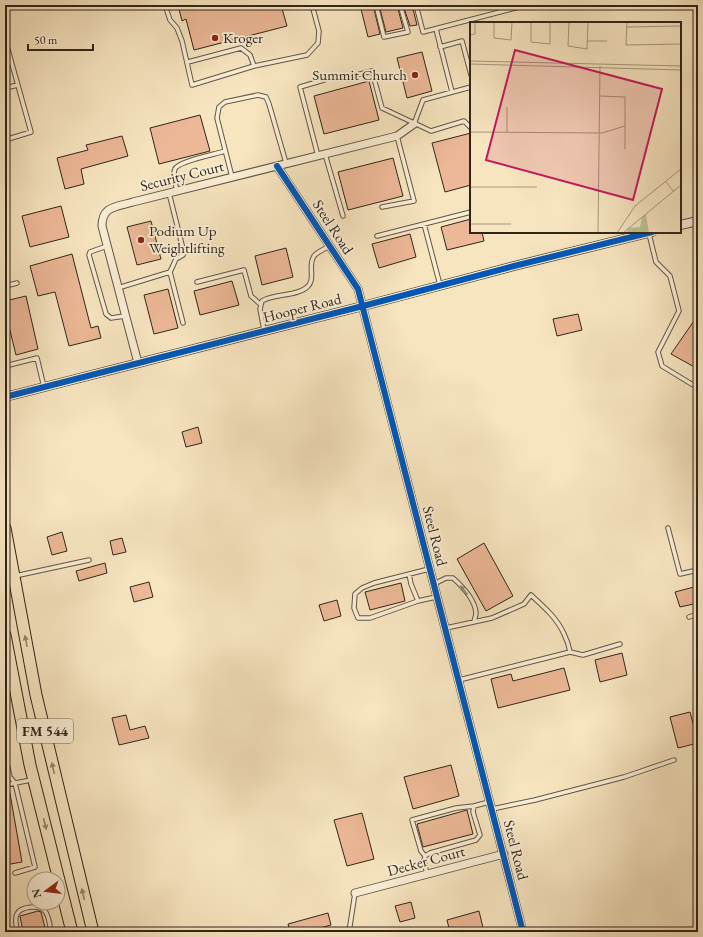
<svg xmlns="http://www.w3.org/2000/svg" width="703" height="937" font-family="'EB Garamond',serif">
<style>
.building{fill:#ecb897;stroke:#30251a}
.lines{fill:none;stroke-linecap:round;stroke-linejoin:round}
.service-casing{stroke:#625544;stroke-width:5.5}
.minor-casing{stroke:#625544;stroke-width:9}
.tertiary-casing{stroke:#625544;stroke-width:10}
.primary-casing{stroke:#30251a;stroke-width:13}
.service{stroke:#faeed6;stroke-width:3.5}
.minor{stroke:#faeed6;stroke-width:7}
.tertiary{stroke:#faeed6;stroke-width:8}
.primary{stroke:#f7e5c0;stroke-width:11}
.cycleway-casing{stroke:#faeed6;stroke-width:8}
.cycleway{stroke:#0057b8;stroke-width:6}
.oneway{fill:#958a78}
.oneway2{fill:#94856d}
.poi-dot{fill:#8f2418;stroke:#faeed6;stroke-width:1.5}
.labels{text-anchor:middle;stroke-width:3.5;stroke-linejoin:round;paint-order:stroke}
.shield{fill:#faeed6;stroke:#6d6152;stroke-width:1}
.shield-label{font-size:14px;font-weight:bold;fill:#30251a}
.poi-label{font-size:15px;fill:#30251a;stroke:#faeed6;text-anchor:start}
.street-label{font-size:15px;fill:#30251a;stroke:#faeed6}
.inset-road{fill:none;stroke:#a7987e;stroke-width:1}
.view{fill:#c2185b;fill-opacity:0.15;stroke:#c2185b;stroke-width:2}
.inset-edge{fill:none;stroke:#30251a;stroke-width:2}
</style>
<rect width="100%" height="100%" fill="#f7e5c0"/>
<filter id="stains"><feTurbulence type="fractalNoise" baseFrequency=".005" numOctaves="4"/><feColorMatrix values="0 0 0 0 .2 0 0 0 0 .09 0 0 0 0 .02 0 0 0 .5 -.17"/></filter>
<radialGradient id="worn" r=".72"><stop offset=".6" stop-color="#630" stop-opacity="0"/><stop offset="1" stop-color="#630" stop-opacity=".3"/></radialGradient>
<path class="building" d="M178 5H281L287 26 194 50 186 19 182 21Z
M360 5H373L380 34 368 37Z
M379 5H397L403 28 386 32Z
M403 5H412L417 25 410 26Z
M422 52 432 91 407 98 397 58Z
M369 81 379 120 324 134 314 96Z
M200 115 210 151 159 164 150 128Z
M471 133V185L445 192 432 143Z
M122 136 128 156 81 169 84 184 65 189 57 158 88 150 86 145Z
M393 158 403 196 348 210 338 172Z
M61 206 69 237 30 247 22 216Z
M471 219V232H482L484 241 447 250 441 227Z
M151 221 161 259 137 265 127 227Z
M410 234 416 257 379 268 372 244Z
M286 248 293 277 262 285 255 256Z
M72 254 91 328 98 326 101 338 69 346 55 292 38 296 30 266Z
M232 281 239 305 200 315 194 291Z
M168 289 178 328 154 334 144 295Z
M26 296 38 349 16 355 5 310V301Z
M578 314 582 330 557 336 553 319Z
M698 315V369L671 354Z
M198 427 202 443 186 447 182 432Z
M62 532 67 551 52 555 47 537Z
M122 538 126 552 113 555 110 541Z
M484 543 513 596 486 611 457 559Z
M105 563 107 573 79 581 76 571Z
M149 582 153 597 134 602 130 587Z
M401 583 405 601 370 610 365 592Z
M698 586V603L680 607 675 592Z
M337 600 341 616 324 621 319 605Z
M622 653 627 675 600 682 595 660Z
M564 668 570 690 498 708 491 679 511 674 513 681Z
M690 712 698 743 678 748 670 717Z
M126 715 130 730 145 726 149 738 119 745 112 718Z
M451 765 459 796 413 809 404 777Z
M5 788H9L22 862 5 865Z
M467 810 473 834 423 847 417 824Z
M362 813 374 859 347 866 334 820Z
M411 902 415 918 400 922 395 906Z
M38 911 41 912 46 932H23L20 916Z
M479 911 484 932H450L447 920Z
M328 913 331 925 305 932H290L288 924Z"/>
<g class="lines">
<g class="service-casing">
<path id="service" d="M165 5 170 20 177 28 182 41 192 85 254 66 307 55 318 43 319 31 312 5
M376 5 384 37 408 32 400 5
M416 5 423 32 527 5
M436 29 452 92
M5 39 31 132 5 140
M440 47 462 41 471 75
M188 62 241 48 250 55 254 66
M349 77 372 71 382 108 431 131 464 121 471 128
M5 88 18 85
M414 124 423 100 471 87
M325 154 343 216
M318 156 300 87 324 80
M232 177 217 118 219 107 225 102 258 95 266 97 269 104 286 163
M177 191C176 185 172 175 175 169 178 161 217 154 225 151
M382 207 414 201 397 136
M424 224 440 285
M649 234 656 262 670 276 679 311 658 352 662 366 698 388
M377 236 471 212
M107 246 90 252 89 255 106 314 111 318 125 316
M170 272 183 323
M197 282 244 270 251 296 260 304
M5 286 17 283
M118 288 170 272 176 259 183 255 184 253 169 193
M264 330 260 309 262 301C275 293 294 297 306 288 317 280 307 266 314 256 317 252 325 249 329 246
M5 366 37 358 44 387
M668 528 680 574 698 570
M429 569 374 583 362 588 355 594 354 608 358 618H370L418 601 436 597
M409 574 411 584 418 601
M15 576 89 560
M434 584 446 578H453C462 586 475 600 476 613 476 616 474 620 474 622
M689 617 698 614
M446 628 492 618 524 604 531 595C543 606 557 618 564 634 567 640 569 646 570 652L583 655 620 644
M459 680 570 652
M5 754 10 777 15 783 35 867 15 873
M5 785 31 780
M492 809 535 800 624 777 674 760
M425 856 421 851 412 820 456 808 474 806
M427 874 424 861 425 856 430 853 476 840 480 835 473 812 474 806 489 802
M17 932C17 926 14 919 17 914 21 906 39 905 45 911 49 916 50 926 51 932
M349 932 355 893"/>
</g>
<g class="minor-casing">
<path id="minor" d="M277 166 358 289 523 932
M138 363 102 226C102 206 116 207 133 202L397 136 414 124
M355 893 504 854"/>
</g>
<g class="tertiary-casing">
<path id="tertiary" d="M680 225 698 221
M5 397 363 306 514 266 652 232"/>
</g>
<g class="primary-casing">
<path id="primary" d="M5 528 36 695 93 932
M5 635 30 765 72 932"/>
</g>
<use href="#service" class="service"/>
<use href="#minor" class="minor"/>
<use href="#tertiary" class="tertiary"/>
<use href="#primary" class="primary"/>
<g class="cycleway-casing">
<path id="cycleway" d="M277 166 358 289 523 932
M5 397 363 306 514 266 652 232"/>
</g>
<use href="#cycleway" class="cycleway"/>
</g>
<defs><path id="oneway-solid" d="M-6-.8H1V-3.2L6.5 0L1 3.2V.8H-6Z"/></defs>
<use class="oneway" href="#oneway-solid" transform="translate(464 590) rotate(-128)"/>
<g class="oneway2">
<use href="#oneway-solid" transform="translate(26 641) rotate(-101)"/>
<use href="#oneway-solid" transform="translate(53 768) rotate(-103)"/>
<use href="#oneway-solid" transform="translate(45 824) rotate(76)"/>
<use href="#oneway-solid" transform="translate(83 894) rotate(-103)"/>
</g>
<g class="poi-dot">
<circle cx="215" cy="38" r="4"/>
<circle cx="415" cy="75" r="4"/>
<circle cx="141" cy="240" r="4"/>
</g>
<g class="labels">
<rect class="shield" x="17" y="719" width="56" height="24" rx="3"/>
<g class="shield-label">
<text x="45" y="736">FM 544</text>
</g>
<g class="poi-label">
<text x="223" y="43">Kroger</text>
<text x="407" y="80" text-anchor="end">Summit Church</text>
<text x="149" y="236">Podium Up<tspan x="149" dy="17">Weightlifting</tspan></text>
</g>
<g class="street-label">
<text transform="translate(182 176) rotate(-14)" y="5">Security Court</text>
<text transform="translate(333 227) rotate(57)" y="5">Steel Road</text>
<text transform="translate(302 308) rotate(-14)" y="5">Hooper Road</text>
<text transform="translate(435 536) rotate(76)" y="5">Steel Road</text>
<text transform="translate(516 850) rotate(76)" y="5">Steel Road</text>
<text transform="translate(426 861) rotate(-15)" y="5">Decker Court</text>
</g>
</g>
<g transform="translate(470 22)">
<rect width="211" height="211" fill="#f7e5c0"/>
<path d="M176 192 179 211H156L159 206 170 205 172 195Z" fill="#bcc593"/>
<path class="inset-road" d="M24 0V16L41 18 42 0M61 0V20L80 22V0M99 0 98 24 117 27 118 0M157 0 156 23 211 22M157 5 211 4M0 13 5 12V0M117 19H137M0 39 211 44M0 42 211 48M130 74 155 75V127M0 110 132 111 155 104M37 110V85M196 160 204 170M0 165H67M0 202H41M128 211 130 44M147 211 165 184 211 147M153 211 211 163"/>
<path class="view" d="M45 28 192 67 163 178 16 138Z"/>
<rect width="211" height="211" class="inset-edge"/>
</g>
<rect width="703" height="937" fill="none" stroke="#f7e5c0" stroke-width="20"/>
<rect x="6" y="6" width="691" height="925" fill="none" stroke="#30251a" stroke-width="2"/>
<rect x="10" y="10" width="683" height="917" fill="none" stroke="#30251a"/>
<g transform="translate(46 891) rotate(255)"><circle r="19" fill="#faeed6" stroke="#a99e8b"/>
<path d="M0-3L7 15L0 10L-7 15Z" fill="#8f2418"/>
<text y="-6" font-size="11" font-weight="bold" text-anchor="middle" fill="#30251a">N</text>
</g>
<path d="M28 44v6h65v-6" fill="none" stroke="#30251a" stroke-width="2"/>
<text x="34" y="44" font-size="12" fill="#30251a" stroke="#faeed6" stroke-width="3" paint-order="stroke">50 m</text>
<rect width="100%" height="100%" filter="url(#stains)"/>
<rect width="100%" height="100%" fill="url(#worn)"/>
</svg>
